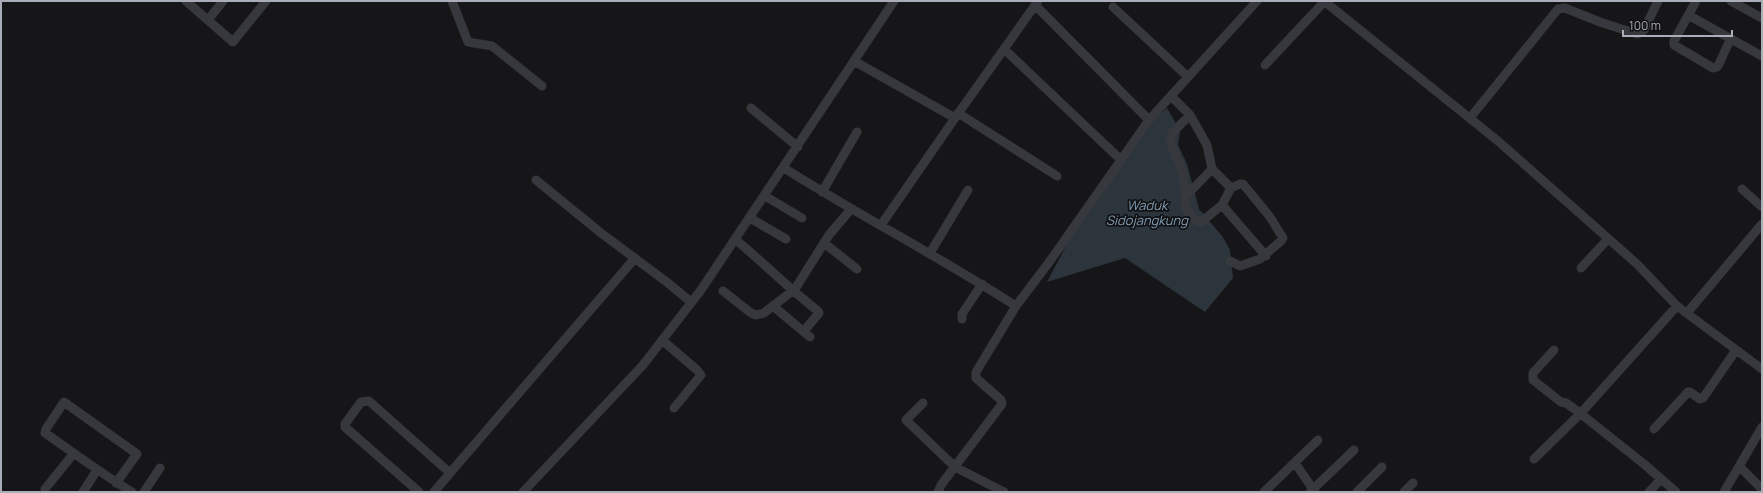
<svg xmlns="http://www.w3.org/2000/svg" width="1763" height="493" font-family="Manrope,sans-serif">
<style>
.water{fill:#2c353c}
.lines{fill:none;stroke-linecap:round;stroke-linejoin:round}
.minor{stroke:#37383d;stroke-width:9}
.labels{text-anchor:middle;stroke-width:3.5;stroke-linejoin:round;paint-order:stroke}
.water-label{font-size:13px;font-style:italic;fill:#7f9bb3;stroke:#111113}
</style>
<rect width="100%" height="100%" fill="#161618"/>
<path class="water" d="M1167 108 1180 130 1178 145 1187 164 1199 209 1222 236 1230 250 1233 278 1205 312 1125 258 1047 282 1082 216 1141 131Z"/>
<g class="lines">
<path class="minor" d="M186 1 233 42 266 1
M452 1 468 42 492 46 542 86
M1324 1 1498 141 1637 264 1677 306 1762 369
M1696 1 1674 41V45L1713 68 1717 67 1719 64 1730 40
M1731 1 1762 18
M1035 5 1149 120
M1113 7 1188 77
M1688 15 1762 56
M208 20 223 1
M1004 49 1121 160
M854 61 955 118
M1265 65 1325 1
M1171 96 1190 115 1173 132 1170 141 1183 174 1186 208 1195 220 1201 222 1222 205 1231 188 1212 169 1207 145 1190 115
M751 108 798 147
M958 113 1057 176
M1470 118 1558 9 1565 8 1600 22 1637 34 1644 30 1658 1
M784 168C860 216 940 257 1016 306
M536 180 601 233 668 283 691 302
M1742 189 1762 207
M822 192 857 132
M765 196 802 218
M1185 197 1212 169
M1222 205 1266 256
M750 218 786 239
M881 225 955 118 1038 1
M736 240C764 263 789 289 818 311L819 313 804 331
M824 243 857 269
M930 253 968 190
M1230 261 1240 266 1260 259 1281 241 1283 238 1270 217 1243 184H1240L1231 188
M1581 268 1608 239
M723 291 751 313 756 315 764 313 795 289 829 235 851 209
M773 306 810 337
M1687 313 1762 224
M962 319V314L982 284
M662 340 697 370 701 375 674 408
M1554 350 1533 373V380L1561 402 1566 403 1576 410 1644 464 1676 492
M923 403 906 420 955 467 1004 492
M1654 429 1688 392H1690L1700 399 1703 398 1736 350
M1534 459 1580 414 1677 306
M1295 463 1315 492
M1740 467 1762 489
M116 483 137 454 64 402 46 429 45 433C74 453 102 474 132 492
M45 489 74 453
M83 492 97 470
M144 492 160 468
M419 492 345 427V424L361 402 369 401 450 473 635 258
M434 492 450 473
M523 492 643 365 701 290 894 1
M938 492 941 485 1002 404 1001 400 976 378V372L1016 306 1050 261 1149 120 1257 1
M1264 492 1318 440
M1310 492 1354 450
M1357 492 1382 467
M1404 492 1413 483
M1649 492 1661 479
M1724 492 1762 427"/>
</g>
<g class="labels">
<g class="water-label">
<text x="1147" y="210">Waduk<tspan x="1147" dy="15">Sidojangkung</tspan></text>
</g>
</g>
<rect width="1763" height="493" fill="none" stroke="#a8adb8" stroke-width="4"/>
<path d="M1623 30v6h109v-6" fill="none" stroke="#a8adb8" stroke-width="2"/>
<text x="1629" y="30" font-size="12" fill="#a8adb8" stroke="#111113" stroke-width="3" paint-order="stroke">100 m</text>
</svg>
